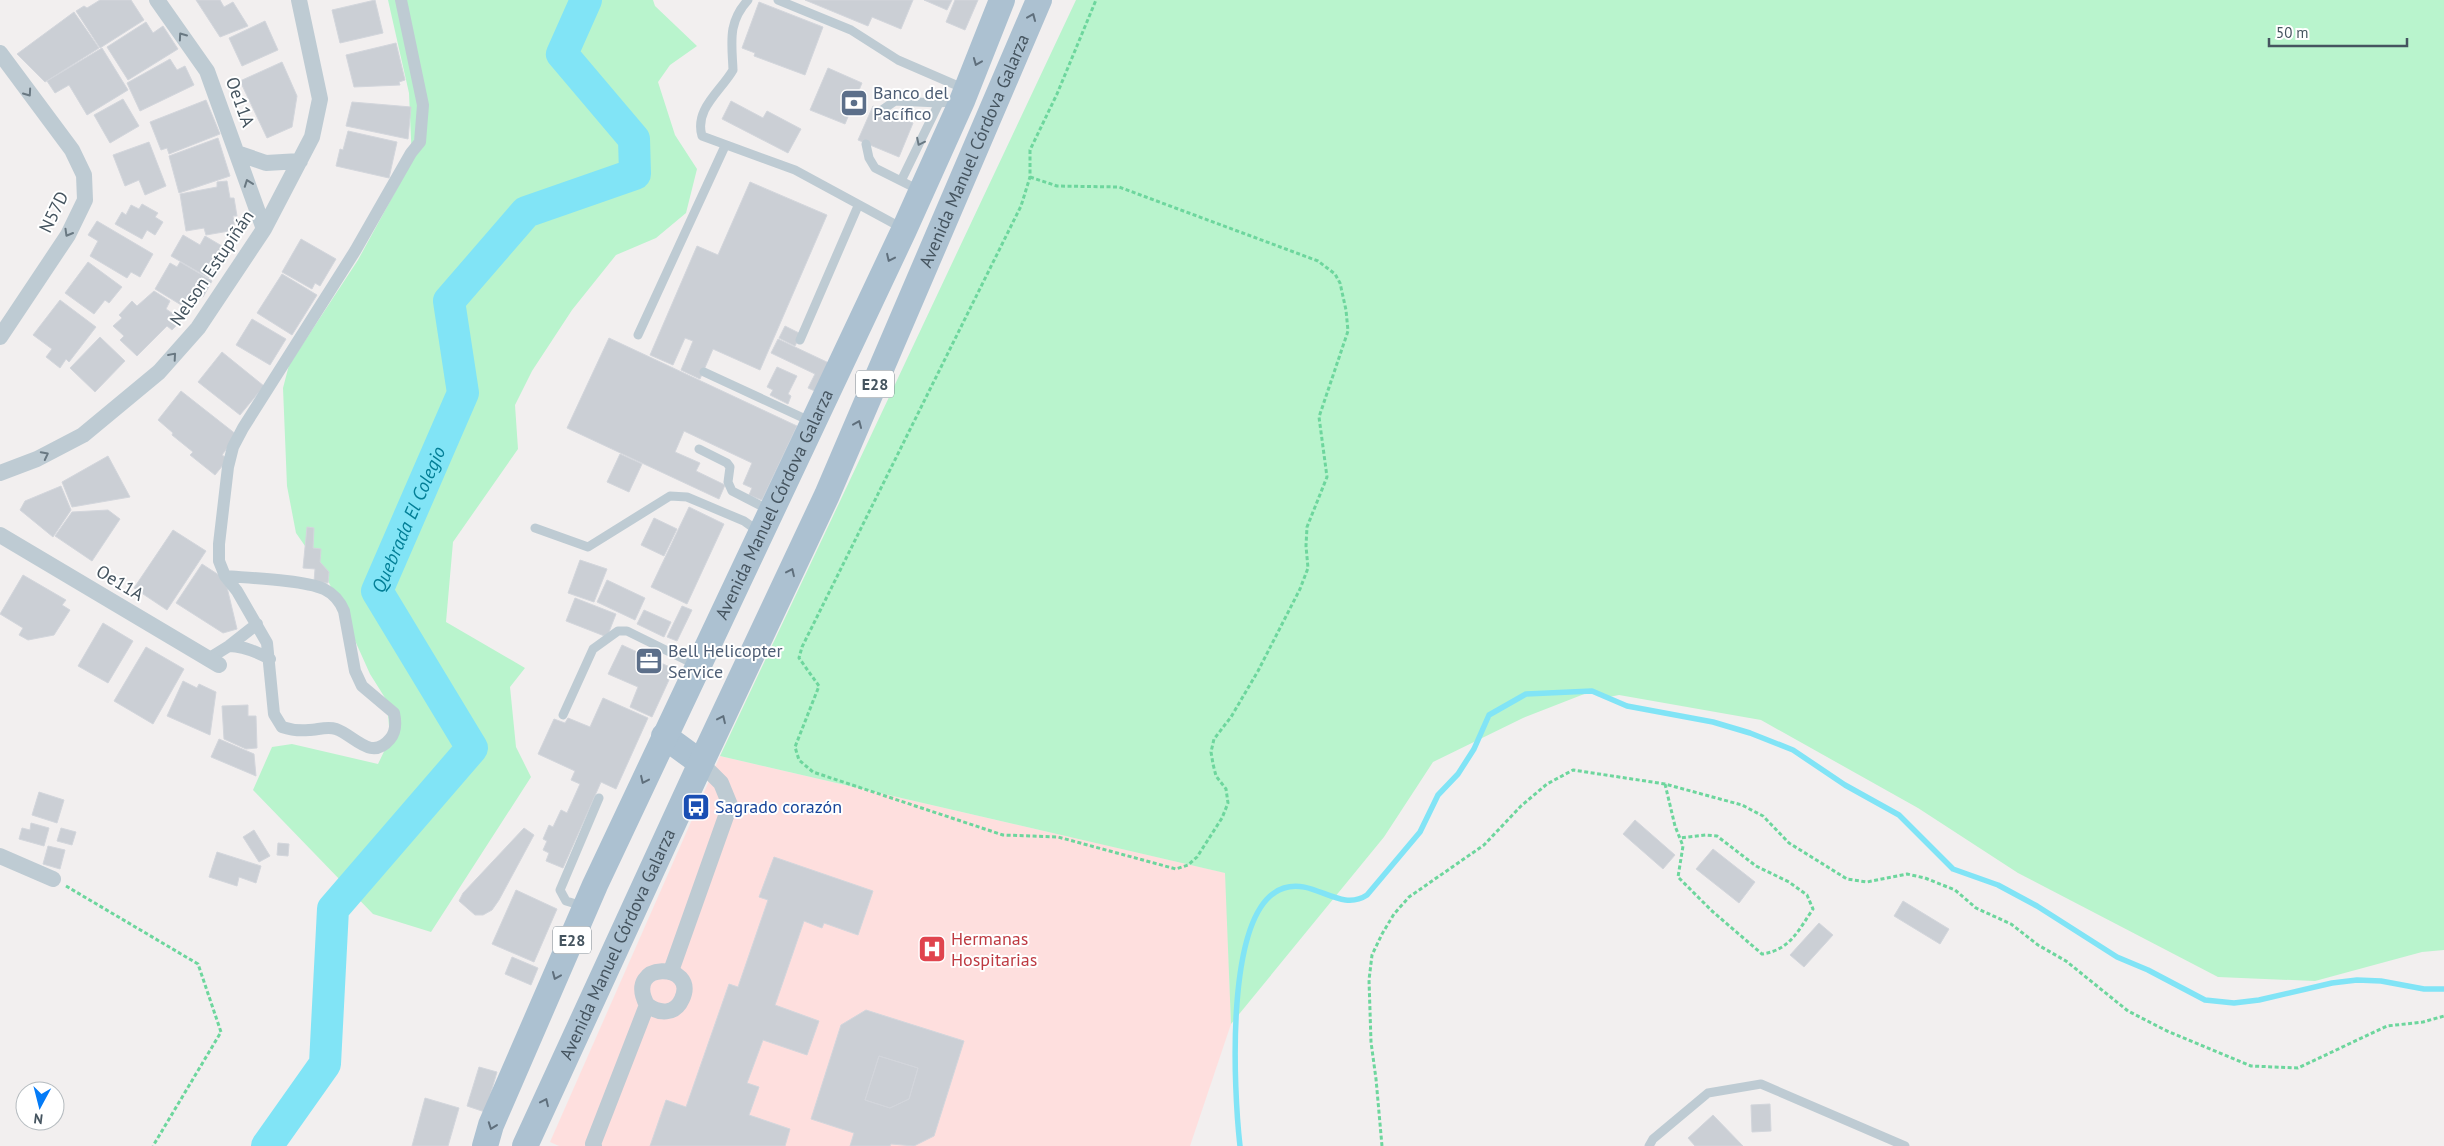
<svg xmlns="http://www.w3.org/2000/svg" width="2444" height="1146" font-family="'PT Sans',sans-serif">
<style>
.medical{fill:#fedfde}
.grass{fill:#b9f4cd}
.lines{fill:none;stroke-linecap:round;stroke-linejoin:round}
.stream{stroke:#81e4f6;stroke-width:5.5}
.river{stroke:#81e4f6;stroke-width:32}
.building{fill:#cbcfd5;stroke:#d3d6dc;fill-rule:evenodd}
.path{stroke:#6dd69d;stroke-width:3;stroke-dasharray:4 2.5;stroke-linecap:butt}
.service{stroke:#becbd3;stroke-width:9}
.pedestrian{stroke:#becbd3;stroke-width:12}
.minor{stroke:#becbd3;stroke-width:16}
.primary{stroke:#acc1d1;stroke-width:26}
.oneway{stroke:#5f6f7c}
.oneway2{stroke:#697882}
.labels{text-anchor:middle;stroke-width:4;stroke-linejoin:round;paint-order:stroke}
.shield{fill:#fff;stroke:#7d878f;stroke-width:1}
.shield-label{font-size:16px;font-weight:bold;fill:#45545f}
.service-label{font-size:18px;fill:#4e5e75;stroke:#fff;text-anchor:start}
.street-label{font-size:18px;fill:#45545f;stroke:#fff}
.transit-label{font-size:18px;fill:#164399;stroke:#fff;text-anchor:start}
.health-label{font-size:18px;fill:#be3a42;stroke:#fff;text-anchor:start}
.water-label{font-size:19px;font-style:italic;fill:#037f97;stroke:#fff}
</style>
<rect width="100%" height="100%" fill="#f2efef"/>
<path class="medical" d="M720 756 1226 873 1231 1024 1190 1146H559L550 1142Z"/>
<path class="grass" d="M388 0H653L655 6 697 46 670 65 658 82 675 135 697 169 686 213 656 238 616 255 572 310 532 371 515 405 518 449 453 542 446 622 525 668 510 687 516 747 531 777 431 932 373 914 253 790 272 747 292 744 378 764 390 739 387 701 370 674 326 576 296 533 287 486 283 388 289 365 358 260 412 161 409 93Z
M1076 0H2444V950L2422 952 2315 981 2218 977 2018 873 1918 808 1761 720 1619 695 1609 697 1592 691 1523 718 1433 762 1384 837 1231 1024 1225 873 720 756Z"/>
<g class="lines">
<path class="stream" d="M1240 1146C1234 1093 1223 907 1284 888 1314 878 1340 913 1367 895L1420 832 1438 795 1458 774 1474 749 1489 715 1526 694 1592 691 1627 706 1713 722 1750 733 1793 750 1845 785 1899 815 1953 869 1998 885 2037 906 2117 957 2148 970 2205 1000 2234 1003 2259 1000 2332 983 2357 980 2381 981 2424 989H2444"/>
<path class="river" id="s1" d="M267 1146 325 1064 333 909 472 748 377 591 463 393 449 301 526 212 635 174 634 139 562 54 586 0"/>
</g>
<path class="building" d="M100 0H131L144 20 100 48 76 11 84 6 87 8Z
M196 0H220L224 7 233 2 248 26 220 37Z
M375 0 383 33 340 43 332 10Z
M805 0H913L901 29 872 17 868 26Z
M924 0H952L947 10Z
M955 0H978L965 30 946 22Z
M759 2 823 27 805 75 754 56 755 53 742 48Z
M74 12 99 48 45 82 17 54Z
M265 21 278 50 242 66 229 38Z
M146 22 153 33 163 26 178 49 128 80 107 47Z
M396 43 405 80 399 82 400 85 354 87 346 55Z
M102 48 128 90 87 115 69 85 55 93 47 81Z
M170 59 177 70 185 66 194 85 140 111 127 83Z
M282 62 297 96 292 127 267 138 240 81Z
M828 68 862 83 845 124 810 110Z
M123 99 139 126 110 143 94 115Z
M206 100 220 134 169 154 167 148 161 150 150 122Z
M731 101 763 118 767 111 801 129 788 153 722 119Z
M352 102 411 107 408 139 346 126Z
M873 106 913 123 899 157 858 140Z
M348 131 397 142 389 178 336 166 340 149 343 150Z
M218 138 230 176 179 193 169 156Z
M149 142 166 186 145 195 139 180 125 186 113 155Z
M227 181 230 198H234L237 216H233L235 230 206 235 204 228 186 231 180 194 217 187V182Z
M750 182 827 215 760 370 713 349 700 379 681 370 693 341 685 338 673 365 650 355 697 246 718 255Z
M142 204 158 213 155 217 163 222 155 235 147 230 142 239 115 224 122 212 126 215 131 205 139 209Z
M97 221 153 254 140 277 131 272 127 278 90 256 98 241 88 235Z
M183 235 200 245 205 236 227 249 209 278 171 256Z
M301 239 336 259 320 286 315 283 312 289 282 272Z
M88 262 122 287 109 303 105 300 94 314 65 293Z
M180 262 212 281 203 297 195 293 186 308 155 289 170 263 177 267Z
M282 274 317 295 292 335 257 313Z
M154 291 170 301 166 309 182 320 172 330 167 326 137 356 120 340 124 336 113 326 122 318 119 315 132 301 137 306Z
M60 300 96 327 69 362 66 359 60 368 46 357 52 349 33 335Z
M252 319 286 339 270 365 236 345Z
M785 326 801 334 795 346 779 338Z
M100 337 125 361 95 392 70 368Z
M609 338 797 426 762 500 749 495 752 488 743 484 752 463 684 431 675 452 700 463 696 471 725 485 719 499 567 428Z
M778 339 831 364 817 392 808 388 815 374 771 353Z
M222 352 264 386 240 415 198 382Z
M777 367 797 376 788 394 791 396 788 404 770 395 773 390 767 387Z
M181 391 237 435 222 455 228 459 215 475 190 455 193 452 172 435 173 433 158 420Z
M620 454 642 464 629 492 607 482Z
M108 456 130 497 72 507 62 482Z
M61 486 71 510 53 537 20 510 25 501Z
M689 507 724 524 687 604 651 587Z
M108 510 120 519 92 561 55 536 72 512Z
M654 518 677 529 664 556 641 545Z
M307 527 314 528 313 548 321 549 320 562 329 572 328 583 314 582 315 569 303 568Z
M173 530 206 551 167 610 134 588Z
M580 560 607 569 594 602 568 593Z
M202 564 225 579 237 629 223 633 176 603Z
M23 575 66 600 62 605 70 610 54 635 28 640 19 635 23 628 0 614Z
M607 580 645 598 635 620 597 602Z
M575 598 616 614 607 637 566 621Z
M682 606 692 610 677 641 667 637Z
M644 610 671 622 664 637 637 624Z
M103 623 133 641 108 683 78 666Z
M622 645 674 669 652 717 630 707 638 687 608 674Z
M146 647 184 669 153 724 114 701Z
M183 681 197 688 199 684 216 692 210 735 167 716Z
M603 698 648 718 616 789 601 782 563 868 546 861 549 853 543 850 547 841 543 839 549 825 553 827 561 810 567 813 580 784 571 780 575 771 538 754 554 719 565 723 568 718 590 727Z
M248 705V716H256L257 748 246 749 224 739 222 706Z
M219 739 254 754 256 776 211 757Z
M39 792 64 800 57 823 32 815Z
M1635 820 1675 855 1663 869 1623 834Z
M31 823 49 828 44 846 19 839 22 828 30 830Z
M61 828 76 832 72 845 57 841Z
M524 828 534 835 499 900 492 910 483 915H475L459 901 463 893Z
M254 830 270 856 259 862 243 837Z
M278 843 289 844 288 856 277 855Z
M48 846 65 850 60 869 43 864Z
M1713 849 1755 882 1739 903 1696 869Z
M217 852 261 866 256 883 239 877 237 886 209 877Z
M774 857 873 891 858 935 824 923 822 928 804 921 775 1005 819 1021 807 1055 763 1040 747 1083 759 1087 749 1115 790 1129 785 1146H650L666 1100 686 1107 729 984 738 987 768 900 759 897Z
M516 890 557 909 534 962 492 944Z
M1903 901 1949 929 1940 944 1894 916Z
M1819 923 1833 935 1804 967 1790 955Z
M512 957 538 968 531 985 505 974Z
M866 1010 964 1041 934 1136 914 1146 891 1144 890 1146H850L854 1133 811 1119 841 1025ZM879 1056 918 1068 909 1099 890 1108 865 1100Z
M879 1056 918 1068 909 1099 890 1108 865 1100Z
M479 1067 497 1072 485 1112 467 1106Z
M425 1098 459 1108 448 1146H412Z
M1770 1104 1771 1131 1752 1132 1751 1105Z
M1713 1115 1743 1146H1695L1688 1138Z"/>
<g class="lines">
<path class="path" d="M1030 177 1057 186 1119 187 1318 261 1335 274 1340 283 1346 310 1348 331 1319 417 1327 477 1307 527 1306 546 1308 568 1300 589 1258 671 1231 717 1214 739 1211 752 1213 764 1216 776 1226 789 1228 803 1222 818 1197 857 1188 865 1176 869 1058 837 1003 835 813 772 799 760 795 747 819 686 799 658 802 647 1021 206 1030 177V150L1057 94 1096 0
M1665 784 1675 826 1683 846 1678 877 1712 911 1762 954C1790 950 1798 931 1813 909L1807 895 1789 882 1756 866 1717 836 1706 835 1680 838
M66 886 198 964 221 1032 153 1146
M1382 1146 1376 1079 1371 1042 1369 980 1372 955 1382 934 1394 914 1409 897 1484 845 1521 806 1547 784 1573 770 1665 784 1742 805 1763 816 1789 843 1847 879 1867 882 1907 874 1925 878 1955 890 1976 908 2011 924 2038 945 2066 961 2128 1011 2167 1031 2251 1066 2298 1068 2387 1026 2423 1022 2444 1016"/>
<path class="service" d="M748 0C727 23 732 43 733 70 721 91 694 109 702 136L795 170 902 228
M778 0 851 30 898 60 965 89
M882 110 895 101 939 103 959 101
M866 144 869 158 875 168 921 191
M901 181 939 103
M638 335 725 146
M800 340 858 206
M704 372 812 422
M699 449 727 463 730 467 728 482 732 491 769 510
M535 528 588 547 670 496 687 497 744 521 758 531
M563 715 593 649 618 631H627L696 665
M583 906 566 901 560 890 599 798
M1649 1146 1653 1139 1708 1093 1761 1084 1905 1146"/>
<path class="pedestrian" d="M225 576C249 578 304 580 324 589 334 594 340 601 344 611L355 671 362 686 394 713C396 722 396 732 390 739 371 762 354 735 336 729 327 726 317 730 309 730 299 731 291 730 282 727L274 714 267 643 237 591 225 576 219 561V544L228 467 233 447 243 428 355 251 411 153 420 142 423 105 401 0
M229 646C244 646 257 652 270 659
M208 659 229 646 257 624"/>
<path class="minor" d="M157 0 207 71 264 229
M0 53 72 150 84 175 85 200 68 235 0 337
M237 153 266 163 300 161
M0 473 37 459 83 435 159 372 198 328 264 229 312 137 320 99 299 0
M0 535 219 665
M0 856 53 879
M671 971 730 805 721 783 701 763
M594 1146 593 1144 647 1005C623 960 699 962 682 999 675 1015 659 1014 647 1005"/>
<g class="primary">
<path d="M664 736 701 763"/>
<path id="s2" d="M485 1146 491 1125 595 885 904 230 962 101 1002 0"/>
<path id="s3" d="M525 1146 701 763 827 495 1039 0"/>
</g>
</g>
<defs><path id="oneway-chevron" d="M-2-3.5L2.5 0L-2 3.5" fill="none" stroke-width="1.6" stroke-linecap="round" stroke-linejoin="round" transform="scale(1.25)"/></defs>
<g class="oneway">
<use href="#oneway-chevron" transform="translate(1032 17) rotate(-67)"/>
<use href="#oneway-chevron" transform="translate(977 62) rotate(112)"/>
<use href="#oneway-chevron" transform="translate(890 258) rotate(115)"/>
<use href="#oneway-chevron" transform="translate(858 424) rotate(-67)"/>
<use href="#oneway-chevron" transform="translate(791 572) rotate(-65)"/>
<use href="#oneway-chevron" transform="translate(722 719) rotate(-65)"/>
<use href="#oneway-chevron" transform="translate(644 780) rotate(115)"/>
<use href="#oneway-chevron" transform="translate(556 976) rotate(113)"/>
<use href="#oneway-chevron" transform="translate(545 1102) rotate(-65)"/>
<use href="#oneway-chevron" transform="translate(492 1126) rotate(110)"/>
</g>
<g class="oneway2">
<use href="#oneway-chevron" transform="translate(182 36) rotate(-125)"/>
<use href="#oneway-chevron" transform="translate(28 93) rotate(55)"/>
<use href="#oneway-chevron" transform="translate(920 142) rotate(116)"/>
<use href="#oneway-chevron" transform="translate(248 183) rotate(-110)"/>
<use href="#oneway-chevron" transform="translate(68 233) rotate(120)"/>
<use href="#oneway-chevron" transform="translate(173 356) rotate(-49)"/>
<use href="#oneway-chevron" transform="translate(45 455) rotate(-27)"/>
</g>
<defs>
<g id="bank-square" transform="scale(1.4375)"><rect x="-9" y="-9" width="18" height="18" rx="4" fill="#5c6f8a" stroke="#fff"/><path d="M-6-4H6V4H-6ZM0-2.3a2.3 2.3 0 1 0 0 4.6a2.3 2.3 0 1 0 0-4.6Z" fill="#fff"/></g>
<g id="office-square" transform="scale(1.4375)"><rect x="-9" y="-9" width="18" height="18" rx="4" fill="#5c6f8a" stroke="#fff"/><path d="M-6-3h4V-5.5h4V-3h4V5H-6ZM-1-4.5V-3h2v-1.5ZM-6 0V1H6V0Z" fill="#fff"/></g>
<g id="bus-square" transform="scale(1.4375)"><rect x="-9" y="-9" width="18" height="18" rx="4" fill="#1a4fb4" stroke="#fff"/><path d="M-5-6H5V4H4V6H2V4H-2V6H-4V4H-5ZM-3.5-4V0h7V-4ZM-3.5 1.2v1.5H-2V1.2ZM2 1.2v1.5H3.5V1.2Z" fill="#fff"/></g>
<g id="hospital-square" transform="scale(1.4375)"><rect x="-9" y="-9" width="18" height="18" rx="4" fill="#e0444e" stroke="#fff"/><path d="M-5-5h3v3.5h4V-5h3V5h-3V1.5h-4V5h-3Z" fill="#fff"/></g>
</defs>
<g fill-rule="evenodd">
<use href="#bank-square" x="854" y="103"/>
<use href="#office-square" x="649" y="661"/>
<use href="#bus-square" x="696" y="807"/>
<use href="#hospital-square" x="932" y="949"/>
</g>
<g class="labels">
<g class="shield">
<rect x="856" y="370.5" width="38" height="27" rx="4"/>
<rect x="553" y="926.5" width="38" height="27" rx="4"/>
</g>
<g class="shield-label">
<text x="875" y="390">E28</text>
<text x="572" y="946">E28</text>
</g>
<g class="service-label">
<text x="873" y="99">Banco del<tspan x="873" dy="21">Pacífico</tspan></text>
<text x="668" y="657">Bell Helicopter<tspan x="668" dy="21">Service</tspan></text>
</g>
<g class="street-label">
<text transform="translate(240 102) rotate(70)" y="6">Oe11A</text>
<text dy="6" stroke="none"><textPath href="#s3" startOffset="1092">Avenida Manuel Córdova Galarza</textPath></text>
<text transform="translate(54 212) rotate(-64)" y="6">N57D</text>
<text transform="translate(212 268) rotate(-56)" y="6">Nelson Estupiñán</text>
<text dy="6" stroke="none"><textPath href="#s2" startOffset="704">Avenida Manuel Córdova Galarza</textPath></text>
<text transform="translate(120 583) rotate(31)" y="6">Oe11A</text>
<text dy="6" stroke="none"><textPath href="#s3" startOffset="222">Avenida Manuel Córdova Galarza</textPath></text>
</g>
<g class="transit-label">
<text x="715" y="813">Sagrado corazón</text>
</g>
<g class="health-label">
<text x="951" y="945">Hermanas<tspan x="951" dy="21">Hospitarias</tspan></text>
</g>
<g class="water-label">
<text dy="7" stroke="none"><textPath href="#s1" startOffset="730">Quebrada El Colegio</textPath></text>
</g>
</g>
<g transform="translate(40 1106) rotate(187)"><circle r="24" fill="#ffffff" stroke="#b5bbbf"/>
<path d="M0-4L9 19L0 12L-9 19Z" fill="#047bf7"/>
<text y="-8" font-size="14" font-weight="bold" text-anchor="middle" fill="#45545f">N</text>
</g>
<path d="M2269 38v8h138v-8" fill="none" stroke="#45545f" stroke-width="2.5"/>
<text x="2276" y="38" font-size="15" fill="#45545f" stroke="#ffffff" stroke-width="4" paint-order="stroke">50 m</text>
</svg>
